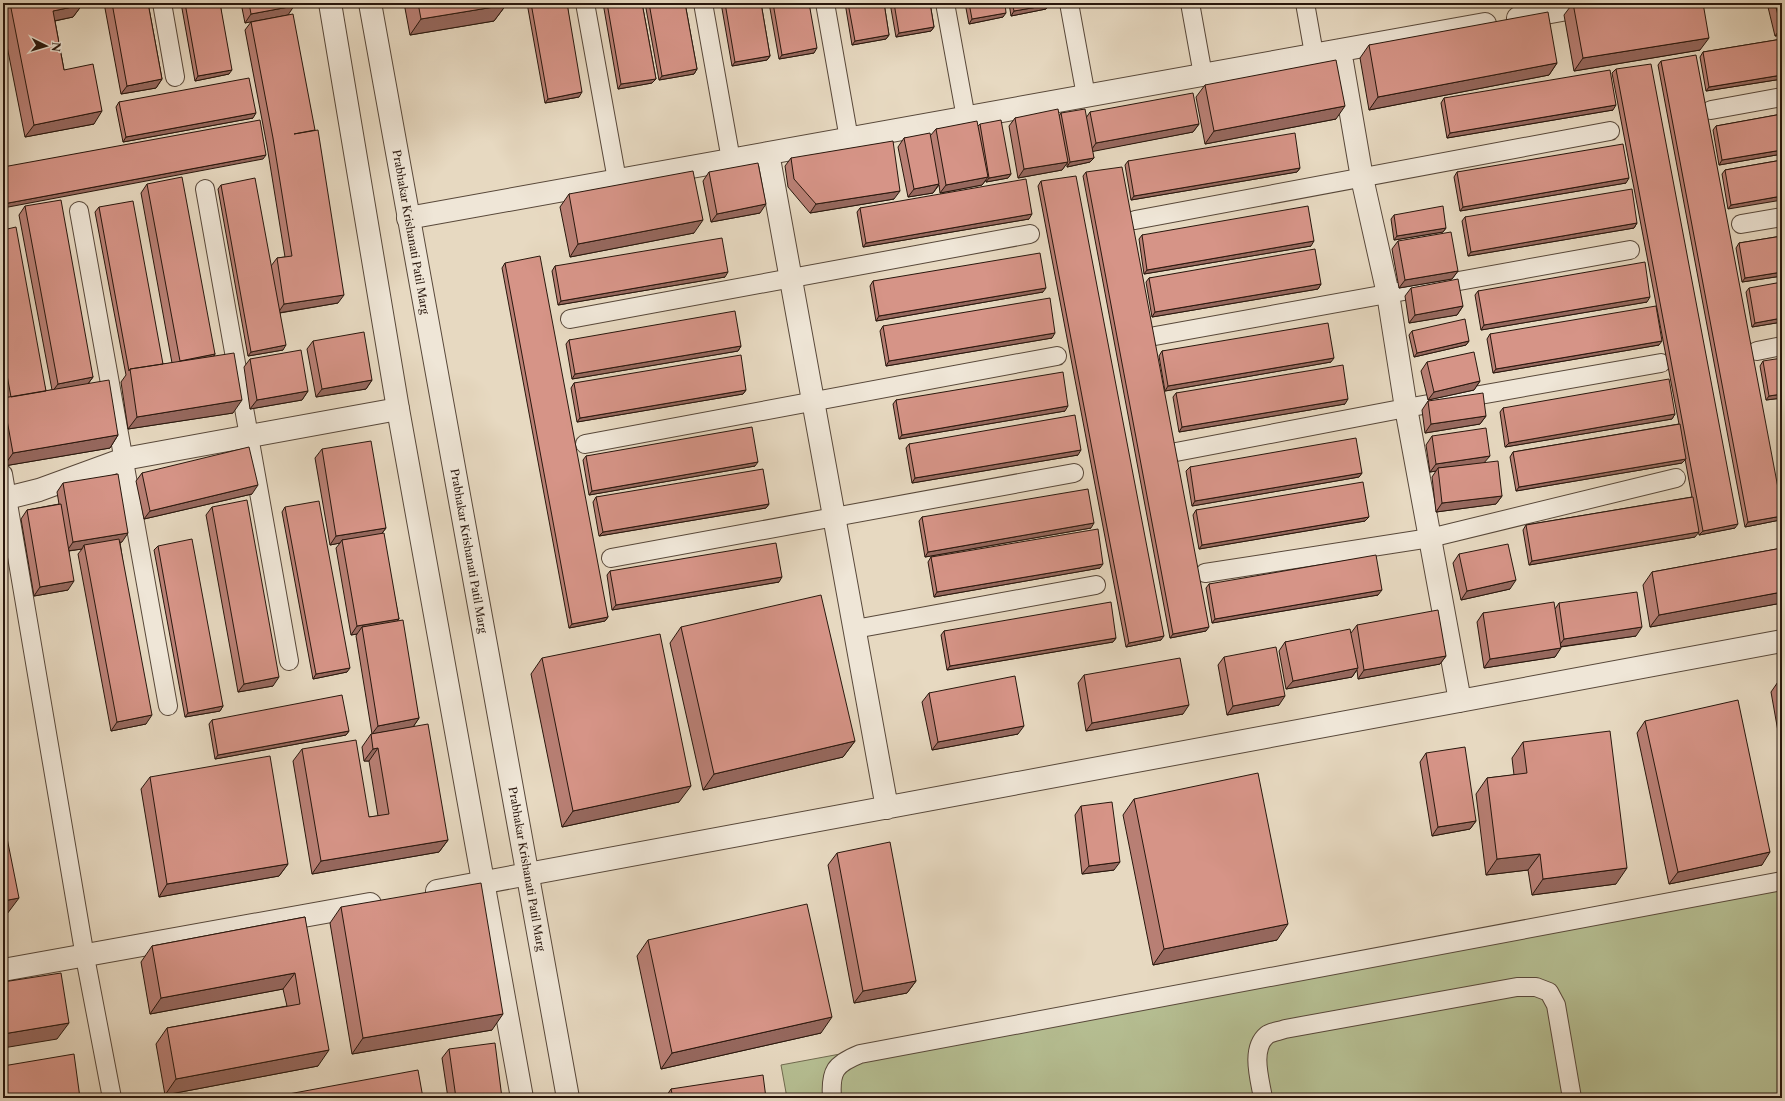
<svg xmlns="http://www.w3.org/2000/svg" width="1785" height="1101" font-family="'Libre Caslon Text',serif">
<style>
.green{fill:#b6bf93;stroke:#706b50}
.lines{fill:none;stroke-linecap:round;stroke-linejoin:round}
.service-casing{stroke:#58483a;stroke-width:20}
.minor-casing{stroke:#58483a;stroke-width:24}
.tertiary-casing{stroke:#58483a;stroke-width:24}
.service{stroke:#efe6d7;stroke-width:18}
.minor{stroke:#efe6d7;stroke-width:22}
.tertiary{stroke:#efe6d7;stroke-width:22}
.wall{fill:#b87f74;stroke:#29170d}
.shaded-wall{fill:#96685e;stroke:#29170d}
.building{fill:#d69487;stroke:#29170d}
.labels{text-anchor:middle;stroke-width:3;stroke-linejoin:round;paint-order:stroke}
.street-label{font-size:11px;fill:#29170d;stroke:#efe6d7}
</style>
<rect width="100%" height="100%" fill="#e7d9c1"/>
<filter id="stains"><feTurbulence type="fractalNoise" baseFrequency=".005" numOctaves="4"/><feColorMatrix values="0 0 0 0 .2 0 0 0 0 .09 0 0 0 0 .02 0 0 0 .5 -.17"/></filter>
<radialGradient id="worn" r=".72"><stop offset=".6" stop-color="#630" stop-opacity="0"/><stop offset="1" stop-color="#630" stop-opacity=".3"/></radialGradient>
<path class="green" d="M1782 879V1098H787L781 1065Z"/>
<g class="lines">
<g class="service-casing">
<path id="service" d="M162 3 175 77
M585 3 617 180
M703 3 731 160
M825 3 849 139
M945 3 966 118
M1069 3 1086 96
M1190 3 1203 75
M1305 3 1314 54
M1711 110 1782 97
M205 189 289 661
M79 211 168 706
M1135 220 1610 131
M1741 224 1782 217
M570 319 1030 234
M1155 336 1630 250
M1757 351 1782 346
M585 444 1057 356
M1176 452 1406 408 1661 363
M3 474 85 957 112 1098
M611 558 1074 473
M1205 573 1430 538 1676 478
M855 629 1096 585
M832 1098C830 1071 835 1064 860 1054L1782 881
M1263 1098C1260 1080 1250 1049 1267 1035 1271 1032 1280 1031 1285 1029L1517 987H1536L1549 992 1556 1005 1572 1098"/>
</g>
<g class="minor-casing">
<path id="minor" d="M1518 18 1600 3
M1340 50 1362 178 1388 294 1406 408 1460 701
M768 153 887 808
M408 218 1485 24
M3 499 39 490 124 459 398 409
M437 891 1782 641
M3 970 370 904"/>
</g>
<g class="tertiary-casing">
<path id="tertiary" d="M330 3 398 409 522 1098
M370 3 568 1098"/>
</g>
<use href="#service" class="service"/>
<use href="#minor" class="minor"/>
<use href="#tertiary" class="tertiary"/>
</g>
<path class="wall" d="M3 3H81L82 5 73 17 55 21 64 70 94 124 25 137 3 26Z
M104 3H148L162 79 156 88 121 94Z
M181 3H220L229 74 195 81Z
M241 3H293L245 23Z
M404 3H505L506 5 494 21 410 35Z
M527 3H567L579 97 545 103Z
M603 3H642L656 79 652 83 618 89Z
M645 3H685L697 69 694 74 659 80Z
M721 3H761L770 56 767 60 732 66Z
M769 3H809L814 53 779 59Z
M845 3H884L889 35 886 39 852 45Z
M890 3H930L934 27 931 31 896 37Z
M965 3H1005L1003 17 969 24Z
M1009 3H1048L1049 5 1046 9 1011 16Z
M1573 3 1700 50 1574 71 1564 15Z
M1767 3H1782V35L1775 36Z
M251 22 313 131 338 303 280 313 283 350 248 356 218 189 221 185 271 266 277 258 285 257 267 146 245 30Z
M1782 39V79L1706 91 1700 57 1703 52Z
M1369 45 1557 63 1549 75 1369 110 1360 58Z
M1661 61 1782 509V517L1780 520 1745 527 1658 65Z
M1616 69 1735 528 1699 535 1696 517 1695 537 1529 565 1523 530 1526 525 1692 497 1685 459 1682 463 1516 491 1510 457 1513 452 1679 424 1612 73Z
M1205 85 1336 119 1205 144 1196 97Z
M1444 98 1613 110 1447 138 1441 103Z
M119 102 253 118 123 142 116 107Z
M1090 112 1199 124 1193 132 1092 151 1094 158 1090 162 1067 167V163L1062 170 1018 178 1009 126 1015 118 1059 116 1061 113 1086 118Z
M1782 114V154L1719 165 1713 130 1716 126Z
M980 124 1011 174 1008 178 986 182V180L982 185 940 193 939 185 933 193 908 197 898 147 904 138 930 136 936 129 978 126Z
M791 158 894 199 810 213 788 187 785 166Z
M1782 160 1728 209 1722 174 1725 170Z
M1128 161 1300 168 1297 172 1131 200 1125 165Z
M709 172 760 213 711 222 703 181Z
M1086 172 1206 631 1170 638 1083 176Z
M1457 172 1626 183 1460 211 1454 177Z
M1041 181 1161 640 1126 647 1038 186Z
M147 184 215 354 214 356 233 413 128 429 121 382 126 375 95 212 99 207 163 364 172 363 141 193Z
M569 194 694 233 570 257 560 207Z
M25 206 93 377 88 384 118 435 110 448 4 466 3 461V398H7L3 374V230L46 391 52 390 19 215Z
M860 208 1029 219 863 247 857 212Z
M1394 215 1446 228 1443 232 1394 240 1391 219Z
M1465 217 1637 223 1634 228 1468 256 1462 221Z
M1142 235 1311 246 1144 274 1139 239Z
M1782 236V276L1742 282 1736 248 1739 243Z
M1398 241 1458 271 1452 279 1399 288 1392 249Z
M505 263 608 617 605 621 569 628 502 268Z
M555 266 725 277 558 305 552 271Z
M1149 278 1321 284 1318 289 1152 317 1146 282Z
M873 281 1043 292 876 321 870 286Z
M1411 288 1463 306 1457 315 1409 323 1405 296Z
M1749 288 1782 322 1752 327 1746 292Z
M1478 291 1647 302 1481 330 1475 295Z
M883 326 1052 338 886 366 880 331Z
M1412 331 1469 341 1466 345 1414 357 1409 335Z
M1490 334 1659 345 1493 373 1487 339Z
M569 340 741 346 738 351 572 379 566 344Z
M313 341 372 380 366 389 316 397 307 349Z
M1162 351 1331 362 1165 391 1159 356Z
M250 359 308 391 302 400 250 409 244 367Z
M1763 361 1782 398 1766 400 1760 366Z
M1427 362 1480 381 1474 390 1428 400 1421 371Z
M574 383 746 390 743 394 577 422 571 388Z
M1176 393 1345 404 1179 432 1173 397Z
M896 400 1065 411 899 439 893 404Z
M1428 401 1486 416 1480 424 1425 433 1422 410Z
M1503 408 1675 414 1672 419 1505 447 1500 412Z
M1432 436 1485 463 1502 496 1496 504 1436 512 1432 477 1436 471 1430 472 1426 445Z
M909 444 1078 455 912 483 906 448Z
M322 449 386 528 382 533 399 619 397 621 419 718 413 727 372 734 356 636 357 634 351 635 336 548 340 543 330 545 315 458Z
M586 456 755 466 589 495 583 460Z
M1190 467 1362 473 1359 477 1192 506 1186 471Z
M142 473 252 494 144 519 136 481Z
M63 483 122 542H120L146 724 111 731 78 554 82 549 69 551 68 590 34 596 21 519 27 510 59 504 57 492Z
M596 497 769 504 766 508 599 536 593 502Z
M212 507 273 686 238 692 206 515Z
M285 507 347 672 313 679 282 512Z
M1196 510 1365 521 1199 549 1193 515Z
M922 517 1091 528 925 557 919 521Z
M158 546 223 706 220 711 185 717 154 550Z
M1782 548V603L1650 627 1643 585 1652 572Z
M1459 554 1510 589 1461 600 1453 563Z
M931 557 1100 568 934 597 928 562Z
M610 571 779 582 612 610 607 575Z
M1209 584 1378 595 1212 623 1206 588Z
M1559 603 1636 636 1561 647 1555 657 1484 668 1477 622 1483 613 1555 609Z
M1357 625 1446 656 1440 664 1358 679 1357 670 1352 677 1286 689 1279 651 1285 642 1351 633Z
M681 627 855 741 843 757 703 790 670 643Z
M944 631 1116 638 1113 642 947 670 941 635Z
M1224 657 1279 705 1227 715 1218 665Z
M542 658 679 802 562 827 531 674Z
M1084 675 1183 714 1086 731 1078 683Z
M1782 676V754L1771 692Z
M929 693 1018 734 932 750 922 702Z
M212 720 349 731 346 735 215 759 209 724Z
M1645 721 1762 865 1669 884 1637 733Z
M371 734 448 840 439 852 312 874 293 761 302 749 369 817 378 816 369 761H364L362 747Z
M1523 742 1616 884 1532 895 1528 870 1486 875 1476 794 1487 778 1514 775 1512 758Z
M1426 753 1476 821 1470 829 1432 836 1420 762Z
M150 777 288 864 279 876 159 897 141 789Z
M1134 799 1277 940 1153 965 1123 815Z
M1081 806 1114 870 1082 874 1075 815Z
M837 853 916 981 907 993 854 1003 828 865Z
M341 907 492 1030 352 1054 330 923Z
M305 917 318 1066 165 1095 156 1044 167 1028 287 1006 283 989 150 1014 141 962 152 946Z
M648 940 821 1033 661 1069 637 956Z
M449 1049 502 1098H448L442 1058Z
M671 1089 766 1098H665Z"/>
<path class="shaded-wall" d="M82 5 73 17 44 23 53 11Z
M506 5 494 21 410 35 421 19Z
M1049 5 1046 9 1011 16 1014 11Z
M294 6 288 15 245 23 251 14Z
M1006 13 1003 17 969 24 972 19Z
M934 27 931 31 896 37 899 33Z
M1782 27V35L1775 36 1781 28Z
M889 35 886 39 852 45 855 41Z
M1709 38 1700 50 1574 71 1583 58Z
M817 48 814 53 779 59 782 55Z
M770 56 767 60 732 66 735 62Z
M1557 63 1549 75 1369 110 1378 97Z
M697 69 694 74 659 80 662 76Z
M232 70 229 74 195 81 198 76Z
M1782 75V79L1706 91 1709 87Z
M162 79 156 88 121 94 127 86Z
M656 79 652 83 618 89 621 84Z
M582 92 579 97 545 103 548 99Z
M1616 105 1613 110 1447 138 1450 133Z
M1345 106 1336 119 1205 144 1214 131Z
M102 111 94 124 25 137 34 125Z
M256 113 253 118 123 142 126 137Z
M1199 124 1193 132 1090 152 1096 143Z
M1782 150V154L1719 165 1722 160Z
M266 155 263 159 3 208V204Z
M1094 158 1090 162 1067 167 1070 162Z
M1068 162 1062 170 1018 178 1024 169Z
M1300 168 1297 172 1131 200 1134 196Z
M1011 174 1008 178 986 182 989 178Z
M988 177 982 185 940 193 946 185Z
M1629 178 1626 183 1460 211 1463 207Z
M939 184 933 193 908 197 914 189Z
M900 191 894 199 810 213 816 204Z
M1782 196V200L1728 209 1731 205Z
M766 204 760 213 711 222 717 214Z
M1032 214 1029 219 863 247 866 243Z
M703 220 694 233 570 257 578 244Z
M1637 223 1634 228 1468 256 1471 252Z
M1446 228 1443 232 1394 240 1397 236Z
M1314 241 1311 246 1144 274 1147 270Z
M1458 271 1452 279 1399 288 1405 280Z
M728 272 725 277 558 305 561 301Z
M1782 272V276L1742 282 1745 278Z
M1321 284 1318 289 1152 317 1155 312Z
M1046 288 1043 292 876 321 879 316Z
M344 295 338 303 278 313 284 304Z
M1650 297 1647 302 1481 330 1484 325Z
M1463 306 1457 315 1409 323 1415 315Z
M1782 318V322L1752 327 1755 323Z
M1055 333 1052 338 886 366 889 361Z
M1469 341 1466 345 1414 357 1417 353Z
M1662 341 1659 345 1493 373 1496 369Z
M286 345 283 350 248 356 251 352Z
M741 346 738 351 572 379 575 374Z
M215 354 209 363 174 370 180 361Z
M1334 358 1331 362 1165 391 1168 386Z
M93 377 87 385 52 392 58 384Z
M372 380 366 389 316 397 322 389Z
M1480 381 1474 390 1428 400 1434 392Z
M746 390 743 394 577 422 580 418Z
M308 391 302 400 250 409 257 400Z
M1782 394V398L1766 400 1769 396Z
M1348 399 1345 404 1179 432 1182 427Z
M242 400 233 413 128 429 137 417Z
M1068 406 1065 411 899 439 902 435Z
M1675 414 1672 419 1505 447 1509 443Z
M1486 416 1480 424 1425 433 1431 424Z
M118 435 110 448 4 466 13 453Z
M1081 450 1078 455 912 483 915 478Z
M1490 456 1483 464 1438 468 1436 471 1430 472 1436 464Z
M1686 459 1682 463 1516 491 1519 487Z
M758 462 755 466 589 495 592 491Z
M1362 473 1359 477 1192 506 1195 501Z
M258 485 252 494 144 519 150 511Z
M1502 496 1496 504 1436 512 1442 503Z
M769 504 766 508 599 536 603 532Z
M1782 516V517L1780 520 1745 527 1748 522Z
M1369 517 1365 521 1199 549 1202 545Z
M1094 523 1091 528 925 557 928 552Z
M1738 524 1735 528 1699 535 1703 531Z
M386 528 380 536 342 540 340 543 330 545 336 536Z
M1699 532 1695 537 1529 565 1532 561Z
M128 533 122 542 85 548 84 545 82 549 67 551 73 542Z
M1103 564 1100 568 934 597 937 592Z
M782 577 779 582 612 610 616 605Z
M1516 580 1510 589 1461 600 1467 591Z
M74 581 68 590 34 596 40 587Z
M1382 590 1378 595 1212 623 1215 619Z
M1782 592V603L1650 627 1659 615Z
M608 617 605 621 569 628 572 624Z
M399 619 393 627H362L357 634 351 635 357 626Z
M1209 627 1206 631 1170 638 1173 634Z
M1642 627 1636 636 1558 647 1564 639Z
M1164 636 1161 640 1126 647 1129 643Z
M1116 638 1113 642 947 670 950 666Z
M1561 648 1555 657 1484 668 1490 659Z
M1446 656 1440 664 1358 679 1364 670Z
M350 668 347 672 313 679 316 674Z
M1358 668 1352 677 1286 689 1293 681Z
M279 677 273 686 238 692 244 684Z
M1285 696 1279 705 1227 715 1233 706Z
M1189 705 1183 714 1086 731 1092 723Z
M223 706 220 711 185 717 188 713Z
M152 715 146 724 111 731 117 722Z
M419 718 413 727 372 734 378 726Z
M1024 726 1018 734 932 750 938 742Z
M349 731 346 735 215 759 218 755Z
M855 741 843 757 703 790 714 774Z
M378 748 369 761H364L373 749Z
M691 786 679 802 562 827 573 811Z
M1476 821 1470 829 1432 836 1438 827Z
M448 840 439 852 312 874 321 861Z
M1770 852 1762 865 1669 884 1678 872Z
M1540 854 1528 870 1486 875 1497 859Z
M1120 862 1114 870 1082 874 1089 866Z
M288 864 279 876 159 897 167 884Z
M1627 868 1616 884 1532 895 1543 879Z
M19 898 7 914 3 915V901Z
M1288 924 1277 940 1153 965 1164 949Z
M295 973 283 989 150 1014 161 998Z
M916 981 907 993 854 1003 863 991Z
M503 1014 492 1030 352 1054 363 1038Z
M832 1017 821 1033 661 1069 672 1053Z
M69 1023 57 1039 3 1048V1034Z
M329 1050 318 1066 165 1095 176 1079Z"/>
<path class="building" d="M10 3H81L82 5 53 11 64 70 93 64 102 111 34 125Z
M112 3H148L162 79 127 86Z
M185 3H220L232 70 198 76Z
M249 3H293L294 6 251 14Z
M418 3H505L506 5 421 19Z
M531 3H567L582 92 548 99Z
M607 3H642L656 79 621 84Z
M649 3H685L697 69 662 76Z
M725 3H761L770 56 735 62Z
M773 3H809L817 48 782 55Z
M848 3H884L889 35 855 41Z
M894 3H930L934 27 899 33Z
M969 3H1005L1006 13 972 19Z
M1012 3H1048L1049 5 1014 11Z
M1573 3H1703L1709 38 1583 58Z
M1775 3H1782V27L1781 28Z
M1548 12 1557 63 1378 97 1369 45Z
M293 14 315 130 294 134 318 130 344 295 284 304 277 258 292 256 273 138 251 22Z
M1782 39V75L1709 87 1703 52Z
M1696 55 1782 509V516L1748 522 1661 61Z
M1336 60 1345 106 1214 131 1205 85Z
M1651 64 1738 524 1703 531 1616 69Z
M1610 70 1616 105 1450 133 1444 98Z
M249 78 256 113 126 137 119 102Z
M1193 93 1199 124 1096 143 1090 112Z
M1058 109 1068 162 1024 169 1015 118Z
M1085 109 1094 158 1070 162 1061 113Z
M1782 114V150L1722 160 1716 126Z
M260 120 266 155 3 204V167Z
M1001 120 1011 174 989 178 980 124Z
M977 121 988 177 946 185 936 129Z
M930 133 939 184 914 189 904 138Z
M1295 133 1300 168 1134 196 1128 161Z
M893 141 900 191 816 204 794 179 791 158Z
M1623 144 1629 178 1463 207 1457 172Z
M1782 160V196L1731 205 1725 170Z
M758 163 766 204 717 214 709 172Z
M1122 167 1209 627 1173 634 1086 172Z
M693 171 703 220 578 244 569 194Z
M1076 176 1164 636 1129 643 1041 181Z
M182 177 215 354 180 361 147 184Z
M255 178 286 345 251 352 221 185Z
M1026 179 1032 214 866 243 860 208Z
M1632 189 1637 223 1471 252 1465 217Z
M61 200 93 377 58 384 25 206Z
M133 201 163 364 130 369 129 371 99 207Z
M1308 206 1314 241 1147 270 1142 235Z
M1443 206 1446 228 1397 236 1394 215Z
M16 227 46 391 11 397 3 353V230Z
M1451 232 1458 271 1405 280 1398 241Z
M1782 236V272L1745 278 1739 243Z
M722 238 728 272 561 301 555 266Z
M1315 249 1321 284 1155 312 1149 278Z
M1040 253 1046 288 879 316 873 281Z
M540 256 608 617 572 624 505 263Z
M1645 262 1650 297 1484 325 1478 291Z
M1458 279 1463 306 1415 315 1411 288Z
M1782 282V318L1755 323 1749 288Z
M1050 298 1055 333 889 361 883 326Z
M1656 306 1662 341 1496 369 1490 334Z
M735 311 741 346 575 374 569 340Z
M1465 319 1469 341 1417 353 1412 331Z
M1328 323 1334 358 1168 386 1162 351Z
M364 332 372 380 322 389 313 341Z
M301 350 308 391 257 400 250 359Z
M1474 352 1480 381 1434 392 1427 362Z
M234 353 242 400 137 417 130 369Z
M741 355 746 390 580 418 574 383Z
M1782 358V394L1769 396 1763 361Z
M1343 365 1348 399 1182 427 1176 393Z
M1063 372 1068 406 902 435 896 400Z
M1669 379 1675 414 1509 443 1503 408Z
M109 380 118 435 13 453 3 398Z
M1483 393 1486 416 1431 424 1428 401Z
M1075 415 1081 450 915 478 909 444Z
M1680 424 1686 459 1519 487 1513 452Z
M752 427 758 462 592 491 586 456Z
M1486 428 1490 456 1436 464 1432 436Z
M1356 438 1362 473 1195 501 1190 467Z
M371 441 386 528 336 536 322 449Z
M249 447 258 485 150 511 142 473Z
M1498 461 1502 496 1442 503 1438 468Z
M3 469 6 483H3Z
M763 469 769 504 603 532 596 497Z
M118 474 128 533 73 542 63 483Z
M1363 482 1369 517 1202 545 1196 510Z
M1088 489 1094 523 928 552 922 517Z
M1693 497 1699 532 1532 561 1526 525Z
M247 500 279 677 244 684 212 507Z
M319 501 350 668 316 674 285 507Z
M61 504 74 581 40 587 27 510Z
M1098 529 1103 564 937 592 931 557Z
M384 533 399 619 357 626 342 540Z
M119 539 152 715 117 722 84 545Z
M192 539 223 706 188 713 158 546Z
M776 543 782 577 616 605 610 571Z
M1508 544 1516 580 1467 591 1459 554Z
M1782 548V592L1659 615 1652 572Z
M1376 555 1382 590 1215 619 1209 584Z
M1637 592 1642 627 1564 639 1559 603Z
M821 595 855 741 714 774 681 627Z
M1111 602 1116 638 950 666 944 631Z
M1554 602 1561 648 1490 659 1483 613Z
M1438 610 1446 656 1364 670 1357 625Z
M403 620 419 718 378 726 362 627Z
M1350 629 1358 668 1293 681 1285 642Z
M660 634 691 786 573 811 542 658Z
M1276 647 1285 696 1233 706 1224 657Z
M1180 658 1189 705 1092 723 1084 675Z
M1015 676 1024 726 938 742 929 693Z
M342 695 349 731 218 755 212 720Z
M1738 700 1770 852 1678 872 1645 721Z
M428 724 448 840 321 861 302 749 356 740 369 817 389 814 378 748 373 749 371 734Z
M1610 731 1627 868 1543 879 1540 854 1497 859 1487 778 1527 773 1523 742Z
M1465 747 1476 821 1438 827 1426 753Z
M270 756 288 864 167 884 150 777Z
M1258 773 1288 924 1164 949 1134 799Z
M1112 802 1120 862 1089 866 1081 806Z
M3 818 19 898 3 901Z
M890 842 916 981 863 991 837 853Z
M481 883 503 1014 363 1038 341 907Z
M807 904 832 1017 672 1053 648 940Z
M305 917 329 1050 176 1079 167 1028 300 1004 295 973 161 998 152 946Z
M61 973 69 1023 3 1034V982Z
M495 1043 502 1098H456L449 1049Z
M74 1054 80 1098H3V1066Z
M418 1070 423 1098H267Z
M763 1075 766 1098H673L671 1089Z"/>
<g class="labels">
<g class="street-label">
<text transform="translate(411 232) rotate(80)" y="4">Prabhakar Krishanati Patil Marg</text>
<text transform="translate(469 551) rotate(80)" y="4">Prabhakar Krishanati Patil Marg</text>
<text transform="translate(527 869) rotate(80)" y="4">Prabhakar Krishanati Patil Marg</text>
</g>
</g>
<rect width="1785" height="1101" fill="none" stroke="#e7d9c1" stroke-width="16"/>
<rect x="4" y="4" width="1777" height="1093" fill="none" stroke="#29170d" stroke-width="2"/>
<rect x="8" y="8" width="1769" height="1085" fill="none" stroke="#29170d"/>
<g transform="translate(46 46) rotate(95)" stroke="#efe6d7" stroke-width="3" paint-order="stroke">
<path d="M0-3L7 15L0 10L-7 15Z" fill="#29170d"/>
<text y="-6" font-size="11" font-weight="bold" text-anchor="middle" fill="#29170d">N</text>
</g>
<rect width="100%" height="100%" filter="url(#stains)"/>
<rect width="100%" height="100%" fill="url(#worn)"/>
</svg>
